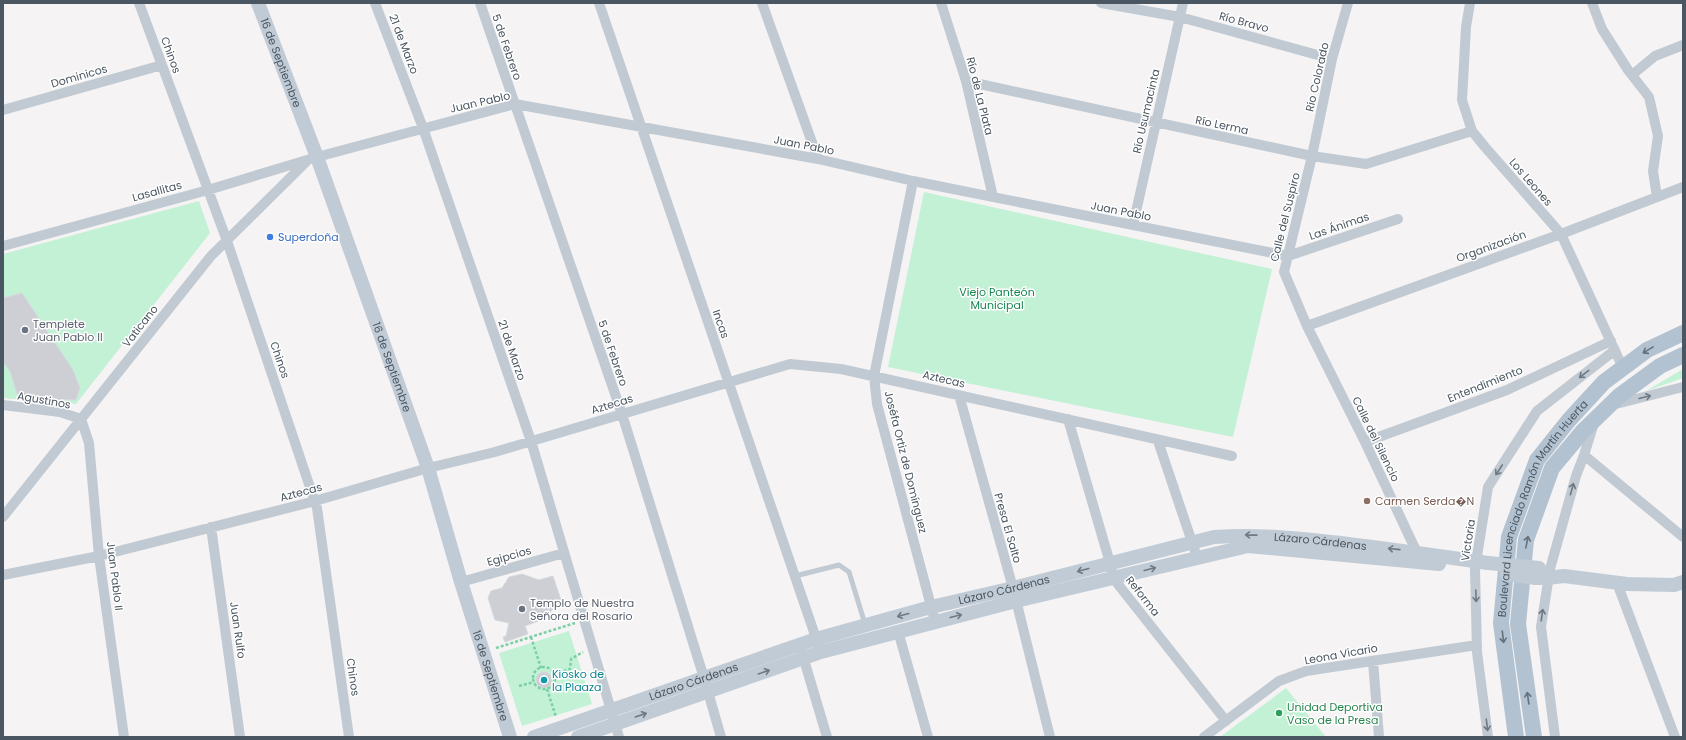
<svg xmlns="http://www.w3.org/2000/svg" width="1686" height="740" font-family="Poppins,sans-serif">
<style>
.green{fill:#c3f1d5}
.building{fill:#cdcfd5;stroke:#d7d9de}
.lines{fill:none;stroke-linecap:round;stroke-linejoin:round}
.path{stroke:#7ad0a6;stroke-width:2.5;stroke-dasharray:3 2;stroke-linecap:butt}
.lane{stroke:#c1cad2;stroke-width:5}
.street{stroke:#c1cad2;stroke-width:10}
.secondary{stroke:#c1cbd6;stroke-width:14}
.primary{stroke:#b3c2d1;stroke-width:16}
.secondary-bridge{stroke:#c1cbd6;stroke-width:14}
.oneway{stroke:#64717d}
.oneway2{stroke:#6e7983}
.oneway3{stroke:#6e7984}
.shop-dot{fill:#3f7fe0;stroke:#fff;stroke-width:1.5}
.worship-dot{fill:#6b7280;stroke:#fff;stroke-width:1.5}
.education-dot{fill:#8d6e63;stroke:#fff;stroke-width:1.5}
.culture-dot{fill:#0f9aa8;stroke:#fff;stroke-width:1.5}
.leisure-dot{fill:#2e9e5b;stroke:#fff;stroke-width:1.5}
.labels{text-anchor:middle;stroke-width:3;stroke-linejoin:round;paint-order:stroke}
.street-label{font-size:11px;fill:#4a5661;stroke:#fff}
.shop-label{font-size:11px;fill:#366cbe;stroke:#fff;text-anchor:start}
.park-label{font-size:11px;fill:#17864f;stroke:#fff}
.worship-label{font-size:11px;fill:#5b616d;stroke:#fff;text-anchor:start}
.education-label{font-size:11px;fill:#785e54;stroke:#fff;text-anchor:start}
.culture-label{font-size:11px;fill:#0d838f;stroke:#fff;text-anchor:start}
.leisure-label{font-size:11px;fill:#27864d;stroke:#fff;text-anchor:start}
</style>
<rect width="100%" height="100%" fill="#f5f3f3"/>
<path class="green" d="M924 192 1272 269 1233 437 888 367Z
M199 201 210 233 76 404 3 398V254Z
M1683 369V378L1646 391Z
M569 631 592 704 522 726 499 653Z
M1286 688 1326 737H1220Z"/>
<path class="building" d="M22 293 73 370 80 388 76 400 40 399 17 394 10 371 3 362V298Z
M522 574 539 580 553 576 561 600 544 619 525 626 528 634 505 642 503 637 506 636 509 623 495 620 488 598 491 591 502 588 509 577Z
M536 680a8 8 0 1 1 16 0a8 8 0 1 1-16 0Z"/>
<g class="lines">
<path class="path" d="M531 637 541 668
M496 648 575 623
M533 678a11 11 0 1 1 22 0a11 11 0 1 1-22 0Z
M554 674 570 669 571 659 583 652
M519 686 534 682
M547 689 556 717"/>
<path class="lane" d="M795 576 839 565 849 572 865 624"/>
<path class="street" d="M139 3 227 241 317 508 349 737
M375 3 423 128 531 441 619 737
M480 3 622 414 704 678 721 737
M599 3 818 644
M762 3 818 159
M941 3 966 81 993 197
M1101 3 1180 17 1332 59
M1348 3 1332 59 1312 156 1284 272 1307 326 1365 442 1419 557
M1470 3 1466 27 1462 100 1472 131 1485 147 1561 234 1623 368
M1592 3 1602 29 1628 70 1649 97 1658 136 1653 171 1657 197
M1632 75 1655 56 1683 45
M966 81 1312 156 1366 164 1472 131
M3 110 162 65
M913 181 874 376 877 404 935 621
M1133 225 1183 3
M3 246 208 190 317 157 515 104 818 159 913 181 1288 256 1398 219
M1307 326 1561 234 1683 187
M959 395 1013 588 1050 737
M3 405 60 412 81 419 89 443 99 556 124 737
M1612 405 1683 387
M1068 419 1110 563 1113 578 1226 721
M1158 441 1197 557
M1365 442 1507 390 1611 341
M1584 455 1683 537
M3 517 211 256 307 161
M211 527 240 737
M3 575 99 556 315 501 428 468 495 452 790 364 841 369 1232 456
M461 582 564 553
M1617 583 1675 737
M898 631 928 737
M802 653 827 737
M1373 661 1379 737
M1204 737 1279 681 1306 671 1477 645
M1488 737 1477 652 1475 569 1488 487 1537 411 1615 350
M1555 737 1541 627 1550 569 1576 476 1584 455 1594 423"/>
<g class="secondary">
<path id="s1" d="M258 3 317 157 428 468 461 582 510 737"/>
<path d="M1536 578H1547L1564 576 1627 584 1674 585 1683 582"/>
<path id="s2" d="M534 737 816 639 931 607 1013 588 1214 537C1258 534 1297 538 1341 543 1390 549 1439 556 1488 563"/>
<path d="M578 737 821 652 1016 601 1248 546 1439 564"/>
</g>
<g class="primary">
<path id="s3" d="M1516 737 1501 623 1509 537 1537 460 1569 420 1604 382 1647 350 1683 333"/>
<path d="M1534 737 1518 624 1526 540 1552 468 1583 431 1619 396 1660 366 1683 355"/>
</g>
<path class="secondary-bridge" d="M1488 563 1539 568
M1507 574 1536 578"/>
</g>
<defs><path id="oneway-shaft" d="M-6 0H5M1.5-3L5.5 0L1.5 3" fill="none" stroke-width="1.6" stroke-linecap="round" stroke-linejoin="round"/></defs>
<g class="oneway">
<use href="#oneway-shaft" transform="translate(1648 350) rotate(149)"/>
<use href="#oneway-shaft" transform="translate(1527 542) rotate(-79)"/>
<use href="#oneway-shaft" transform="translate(1503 637) rotate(83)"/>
<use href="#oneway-shaft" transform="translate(1528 698) rotate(-98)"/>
</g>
<g class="oneway2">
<use href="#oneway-shaft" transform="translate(1584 374) rotate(142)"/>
<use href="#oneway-shaft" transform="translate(1645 397) rotate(-14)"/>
<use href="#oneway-shaft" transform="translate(1499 470) rotate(123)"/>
<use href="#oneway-shaft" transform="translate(1572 489) rotate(-74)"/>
<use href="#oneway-shaft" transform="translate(1476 596) rotate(88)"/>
<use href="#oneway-shaft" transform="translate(1542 615) rotate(-82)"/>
<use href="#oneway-shaft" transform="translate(1487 725) rotate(83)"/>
</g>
<g class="oneway3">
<use href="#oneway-shaft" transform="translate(1251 535) rotate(-179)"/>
<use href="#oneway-shaft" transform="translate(1394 549) rotate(-174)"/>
<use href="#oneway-shaft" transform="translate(1150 569) rotate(-14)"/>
<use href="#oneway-shaft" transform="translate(1083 570) rotate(165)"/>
<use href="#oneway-shaft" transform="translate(903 615) rotate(165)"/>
<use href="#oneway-shaft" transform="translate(956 616) rotate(-14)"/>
<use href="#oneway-shaft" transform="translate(764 672) rotate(-19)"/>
<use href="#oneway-shaft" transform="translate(641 715) rotate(-19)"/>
</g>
<circle class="shop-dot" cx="270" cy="237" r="4"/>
<g class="worship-dot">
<circle cx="25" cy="330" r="4"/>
<circle cx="522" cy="609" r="4"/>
</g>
<circle class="education-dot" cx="1367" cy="501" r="4"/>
<circle class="culture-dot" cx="544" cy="680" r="4"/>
<circle class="leisure-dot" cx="1279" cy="713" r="4"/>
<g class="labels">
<g class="street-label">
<text transform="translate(1244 22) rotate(15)" y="4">Río Bravo</text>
<text transform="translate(404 44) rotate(69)" y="4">21 de Marzo</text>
<text transform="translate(507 47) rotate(71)" y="4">5 de Febrero</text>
<text transform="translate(171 55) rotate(70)" y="4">Chinos</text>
<text dy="4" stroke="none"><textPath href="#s1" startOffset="64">16 de Septiembre</textPath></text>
<text transform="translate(79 76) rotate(-16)" y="4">Dominicos</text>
<text transform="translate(1317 77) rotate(-77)" y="4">Río Colorado</text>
<text transform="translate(980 96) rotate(76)" y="4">Río de La Plata</text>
<text transform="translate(480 102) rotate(-13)" y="4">Juan Pablo</text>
<text transform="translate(1146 111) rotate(-77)" y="4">Río Usumacinta</text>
<text transform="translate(1222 125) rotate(12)" y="4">Río Lerma</text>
<text transform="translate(804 145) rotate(11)" y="4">Juan Pablo</text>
<text transform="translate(1531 182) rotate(49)" y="4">Los Leones</text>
<text transform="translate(157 191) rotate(-15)" y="4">Lasallitas</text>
<text transform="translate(1121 211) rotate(11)" y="4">Juan Pablo</text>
<text transform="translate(1285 217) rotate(-76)" y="4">Calle del Suspiro</text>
<text transform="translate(1339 226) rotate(-19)" y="4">Las Ánimas</text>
<text transform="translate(1491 246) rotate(-20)" y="4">Organización</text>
<text transform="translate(721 324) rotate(71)" y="4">Incas</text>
<text transform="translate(140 326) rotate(-52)" y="4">Vaticano</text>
<text transform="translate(512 350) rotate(71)" y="4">21 de Marzo</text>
<text transform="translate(613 353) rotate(71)" y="4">5 de Febrero</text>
<text transform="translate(280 360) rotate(71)" y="4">Chinos</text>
<text dy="4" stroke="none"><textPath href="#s1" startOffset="388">16 de Septiembre</textPath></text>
<text transform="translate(944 379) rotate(13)" y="4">Aztecas</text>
<text transform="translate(1485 384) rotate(-22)" y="4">Entendimiento</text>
<text transform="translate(44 400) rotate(10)" y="4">Agustinos</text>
<text transform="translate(612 404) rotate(-17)" y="4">Aztecas</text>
<text transform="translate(1376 439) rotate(64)" y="4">Calle del Silencio</text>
<text transform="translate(906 462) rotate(76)" y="4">Joséfa Ortiz de Domínguez</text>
<text transform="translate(301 492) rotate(-15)" y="4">Aztecas</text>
<text dy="4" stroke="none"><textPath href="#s3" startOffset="240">Boulevard Licenciado Ramón Martín Huerta</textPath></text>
<text transform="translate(1008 528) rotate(74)" y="4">Presa El Salto</text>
<text transform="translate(1468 540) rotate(-81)" y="4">Victoria</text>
<text dy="4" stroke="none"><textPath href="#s2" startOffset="816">Lázaro Cárdenas</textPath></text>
<text transform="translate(509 556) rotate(-16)" y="4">Egipcios</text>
<text transform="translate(115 576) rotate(83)" y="4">Juan Pablo II</text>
<text dy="4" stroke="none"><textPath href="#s2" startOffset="493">Lázaro Cárdenas</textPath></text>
<text transform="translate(1143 596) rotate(52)" y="4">Reforma</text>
<text transform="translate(238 630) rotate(82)" y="4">Juan Rulfo</text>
<text transform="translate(1341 654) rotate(-10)" y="4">Leona Vicario</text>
<text dy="4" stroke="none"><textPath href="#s1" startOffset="712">16 de Septiembre</textPath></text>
<text transform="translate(353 677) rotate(82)" y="4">Chinos</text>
<text dy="4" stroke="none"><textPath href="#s2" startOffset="169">Lázaro Cárdenas</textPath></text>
</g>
<g class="shop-label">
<text x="278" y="241">Superdoña</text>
</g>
<g class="park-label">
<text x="997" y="296">Viejo Panteón<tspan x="997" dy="13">Municipal</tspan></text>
</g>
<g class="worship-label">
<text x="33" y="328">Templete<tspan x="33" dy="13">Juan Pablo II</tspan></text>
<text x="530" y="607">Templo de Nuestra<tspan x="530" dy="13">Señora del Rosario</tspan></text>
</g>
<g class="education-label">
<text x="1375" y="505">Carmen Serda�N</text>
</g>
<g class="culture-label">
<text x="552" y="678">Kiosko de<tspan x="552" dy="13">la Plaaza</tspan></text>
</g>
<g class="leisure-label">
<text x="1287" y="711">Unidad Deportiva<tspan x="1287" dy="13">Vaso de la Presa</tspan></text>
</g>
</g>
<rect width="1686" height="740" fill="none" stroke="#4a5661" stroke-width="8"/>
</svg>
